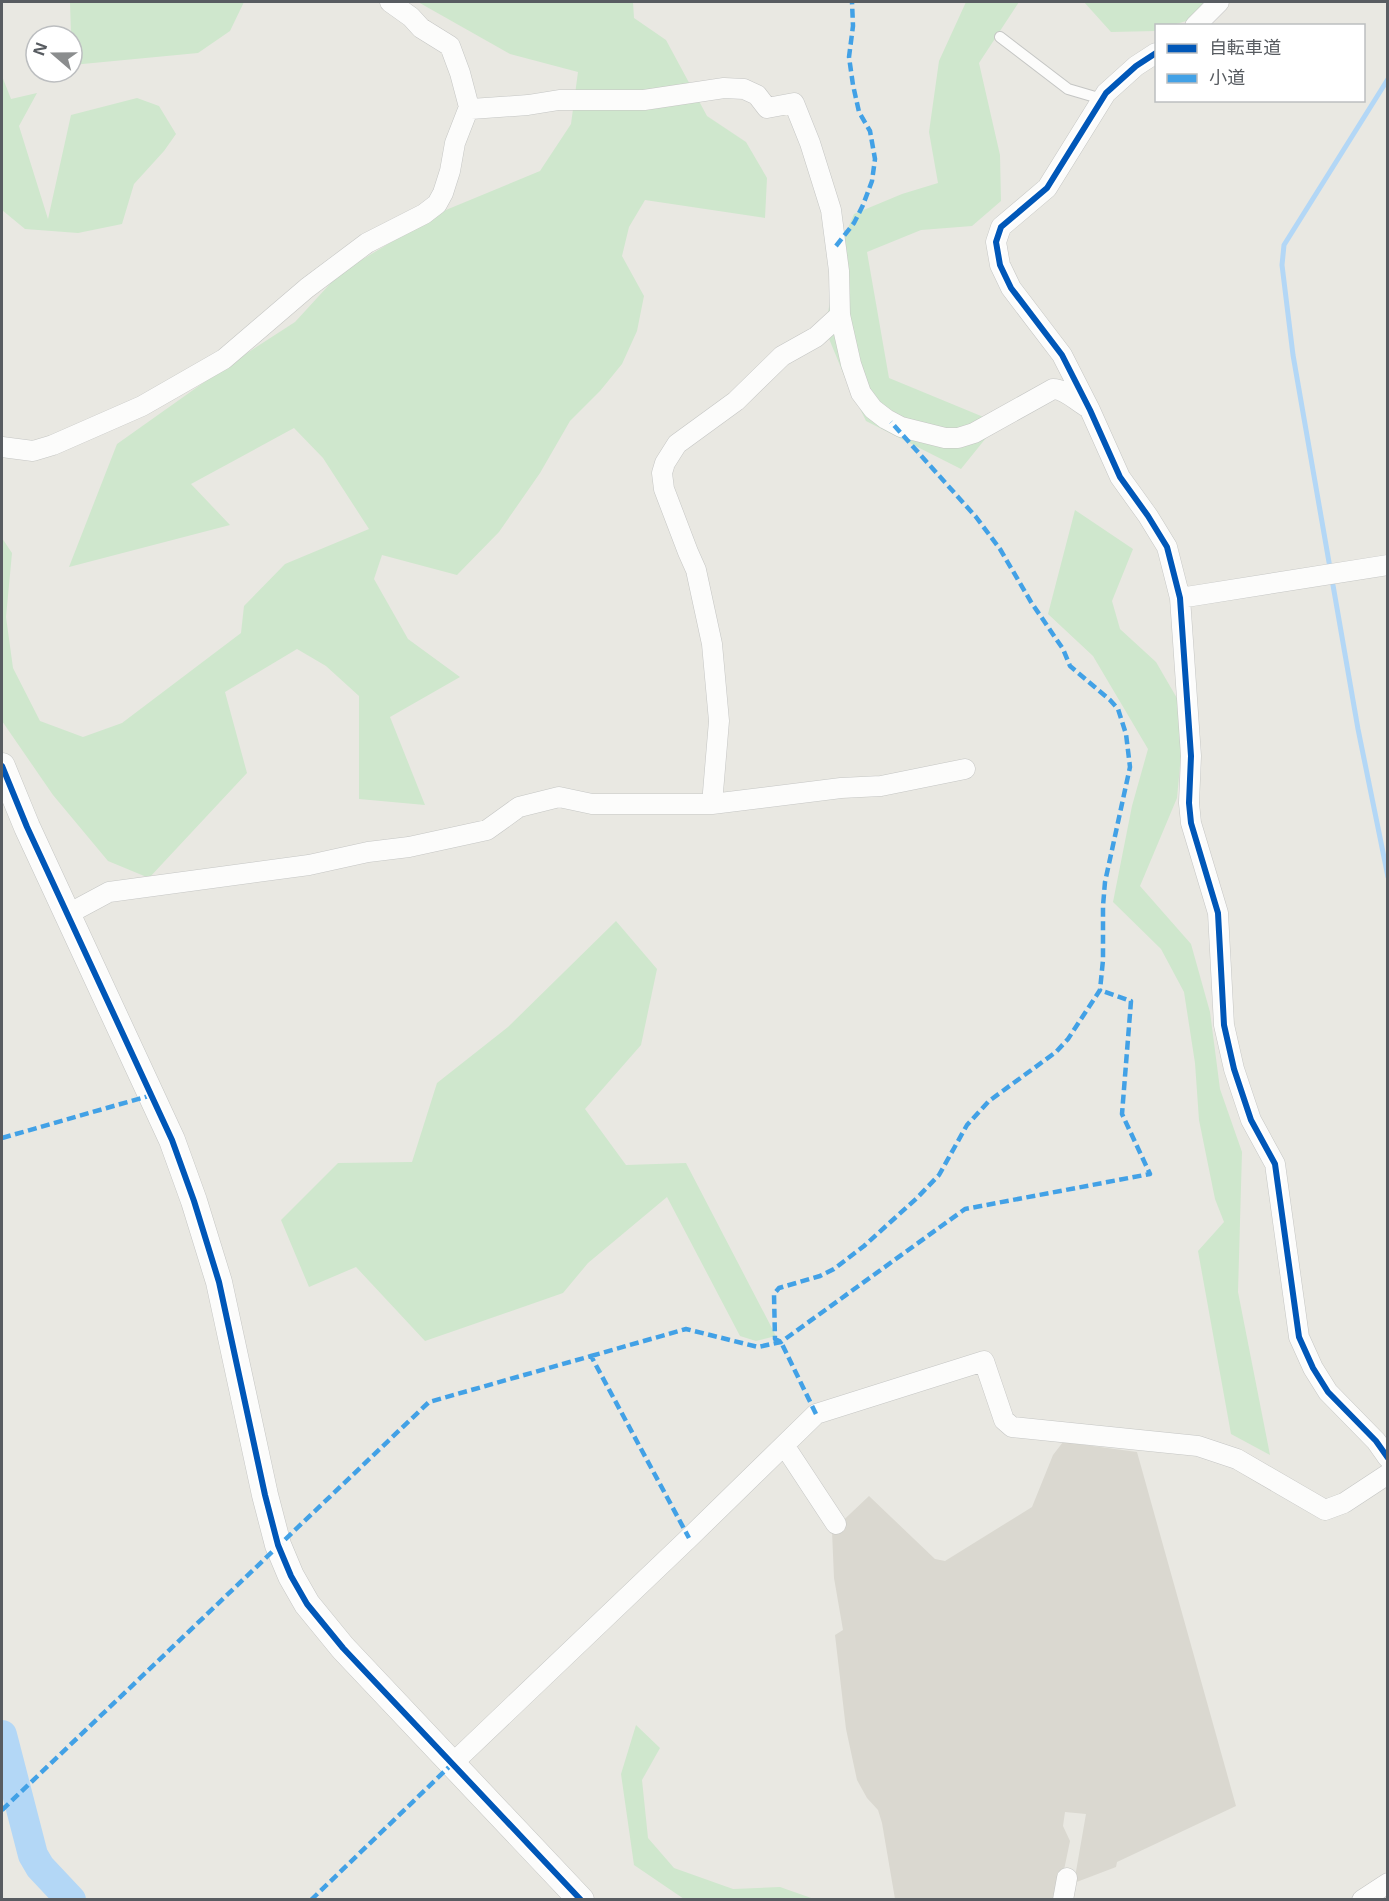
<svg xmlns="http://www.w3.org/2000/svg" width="1389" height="1901" font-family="'Open Sans','Noto Sans JP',sans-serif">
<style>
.education{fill:#dad8d0}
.green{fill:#cfe7cd}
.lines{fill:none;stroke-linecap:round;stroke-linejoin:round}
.stream{stroke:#b3d7f6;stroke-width:5}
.river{stroke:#b3d7f6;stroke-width:30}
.service-casing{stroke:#c5c6c4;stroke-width:12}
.minor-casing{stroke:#c5c6c4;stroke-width:21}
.tertiary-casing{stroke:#c5c6c4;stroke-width:27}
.service{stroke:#fcfcfb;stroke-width:10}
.minor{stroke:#fcfcfb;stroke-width:20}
.tertiary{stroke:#fcfcfb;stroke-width:26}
.quiet{stroke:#42a1e6;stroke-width:4.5;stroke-dasharray:9 4.5;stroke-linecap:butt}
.cycleway-casing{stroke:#fff;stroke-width:10}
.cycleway{stroke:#0057b8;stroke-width:6}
</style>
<rect width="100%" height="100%" fill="#e9e8e2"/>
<path class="education" d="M1063 1442 1137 1452 1236 1806 1117 1862 1116 1867 1074 1883 1086 1814 1065 1812 1063 1826 1070 1841 1058 1899H895L882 1823 878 1810 867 1798 857 1780 846 1729 835 1635 843 1630 834 1578 832 1531 869 1496 935 1559 945 1561 1032 1507 1053 1455Z"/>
<path class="green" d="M70 2H244L230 31 198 53 72 65Z
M418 2H633L634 18 666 40 707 116 746 142 767 178 765 218 645 200 629 227 622 256 644 296 637 331 622 364 600 391 570 421 540 473 499 532 457 575 382 555 374 579 408 639 460 677 390 717 425 805 359 799V696L326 666 297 649 225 692 247 773 149 878 108 861 53 795 2 721V538L12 553 6 617 13 668 40 721 83 737 122 723 241 633 244 606 285 564 369 529 323 458 294 428 191 484 230 525 69 567 117 444 227 366 295 322 340 273 441 212 540 171 571 124 578 72 510 54Z
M966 2H1019L979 63 1000 155 1001 201 972 226 921 230 867 252 889 378 998 423 961 469 866 421 846 380 825 329 840 247 854 214 902 194 938 183 929 132 939 61Z
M1084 2H1207L1196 18 1173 25 1156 26V31L1111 32Z
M2 76 11 99 37 93 19 126 48 219 71 115 137 98 159 106 176 134 164 151 134 184 122 224 78 233 25 229 2 210Z
M1075 510 1133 549 1112 601 1120 629 1156 662 1185 712 1177 798 1140 886 1191 944 1210 1012 1220 1089 1242 1152 1238 1292 1270 1455 1231 1434 1198 1251 1224 1222 1215 1199 1199 1120 1195 1063 1184 992 1161 949 1113 902 1132 806 1148 749 1093 656 1048 614Z
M616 921 657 969 641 1045 585 1109 626 1165 686 1163 776 1336 756 1341 740 1336 667 1197 588 1263 563 1293 425 1341 356 1267 309 1287 281 1220 338 1163 412 1162 437 1083 508 1027Z
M636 1725 660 1748 642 1780 648 1838 674 1868 733 1889 780 1887 814 1899H684L634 1865 621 1774Z"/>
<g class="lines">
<path class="stream" d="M1388 79 1284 245 1282 265 1293 355 1358 729 1388 877"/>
<path class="river" d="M2 1735 33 1855 40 1867 71 1900"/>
<g class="service-casing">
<path id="service" d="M1000 37 1068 89 1102 99"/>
</g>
<g class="minor-casing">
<path id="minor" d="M1195 26 1219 2
M1156 53 1136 66 1106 93 1047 188 1001 227 996 242 1000 265 1011 288 1062 355 1090 410 1120 477 1148 516 1167 547 1180 598 1191 756 1189 803 1191 823 1218 913 1224 1025 1234 1069 1251 1120 1275 1164 1299 1337 1313 1368 1328 1392 1376 1441 1388 1458
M469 107 471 109 528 105 559 100H644L724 88 744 89 757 95 767 108 794 103 810 143 831 210 839 271 840 315 851 364 861 393 873 409 886 419 901 427 945 438H958L974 433 1053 389C1065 389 1076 401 1087 407
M2 447 33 451 53 445 142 406 224 359 307 288 367 243 424 214 437 204 443 193 450 171 455 143 469 107 460 73 450 46 421 28 411 17 390 2
M1180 598 1388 565
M712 804 719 721 712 644 696 570 688 552 664 489 662 473 665 463 677 444 736 401 782 356 816 337 840 315
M68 914 109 892 309 865 368 852 409 847 487 830 519 807 559 797 592 804H712L841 788 881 786 965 769
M784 1445 836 1524
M452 1764 689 1538 816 1414 984 1361 1004 1420 1012 1427 1198 1446 1237 1459 1325 1510 1344 1503 1388 1474
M1063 1900 1067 1878
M1362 1900 1388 1883"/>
</g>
<g class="tertiary-casing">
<path id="tertiary" d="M2 766 27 827 172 1140 194 1201 219 1282 265 1495 278 1545 291 1576 307 1604 343 1648 581 1900"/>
</g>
<use href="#service" class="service"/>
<use href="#minor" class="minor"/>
<use href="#tertiary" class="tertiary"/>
<path class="quiet" d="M836 246 854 223 863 205 872 181 875 159 870 131 859 112 853 85 849 57 853 26 852 2
M2 1138 152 1095
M591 1356 686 1329 758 1347 781 1342 965 1209 1150 1174 1122 1114 1131 1001 1100 990
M816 1414 781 1342 775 1339 774 1294 779 1288 820 1276 834 1269 864 1246 917 1198 939 1175 967 1125 989 1101 1056 1052 1068 1039 1100 990 1103 960V906L1105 882 1130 767 1126 734 1118 709 1110 700 1070 666 1063 649 1031 602 1000 549 976 517 891 422
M2 1810 429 1402 591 1356 689 1538
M311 1900 452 1764"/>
<g class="cycleway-casing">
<path id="cycleway" d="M1156 53 1136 66 1106 93 1047 188 1001 227 996 242 1000 265 1011 288 1062 355 1090 410 1120 477 1148 516 1167 547 1180 598 1191 756 1189 803 1191 823 1218 913 1224 1025 1234 1069 1251 1120 1275 1164 1299 1337 1313 1368 1328 1392 1376 1441 1388 1458
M2 766 27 827 172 1140 194 1201 219 1282 265 1495 278 1545 291 1576 307 1604 343 1648 581 1900"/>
</g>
<use href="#cycleway" class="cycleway"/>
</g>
<rect width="1389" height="1901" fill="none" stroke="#585c61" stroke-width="6"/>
<rect x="1155" y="24" width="210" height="78" fill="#ffffff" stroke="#bcbec0" stroke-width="1.5"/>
<rect x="1167" y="44" width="30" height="9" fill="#0057b8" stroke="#bcbec0" stroke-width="1.5"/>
<text x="1209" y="54" font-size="18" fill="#585c61">自転車道</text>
<rect x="1167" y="74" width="30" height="9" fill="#42a1e6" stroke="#bcbec0" stroke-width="1.5"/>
<text x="1209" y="84" font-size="18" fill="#585c61">小道</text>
<g transform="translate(54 54) rotate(290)"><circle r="28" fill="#ffffff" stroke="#bcbec0" stroke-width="1.5"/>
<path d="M0-4.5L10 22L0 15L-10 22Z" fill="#8b8d8e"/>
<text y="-9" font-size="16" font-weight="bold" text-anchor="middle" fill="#585c61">N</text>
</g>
</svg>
